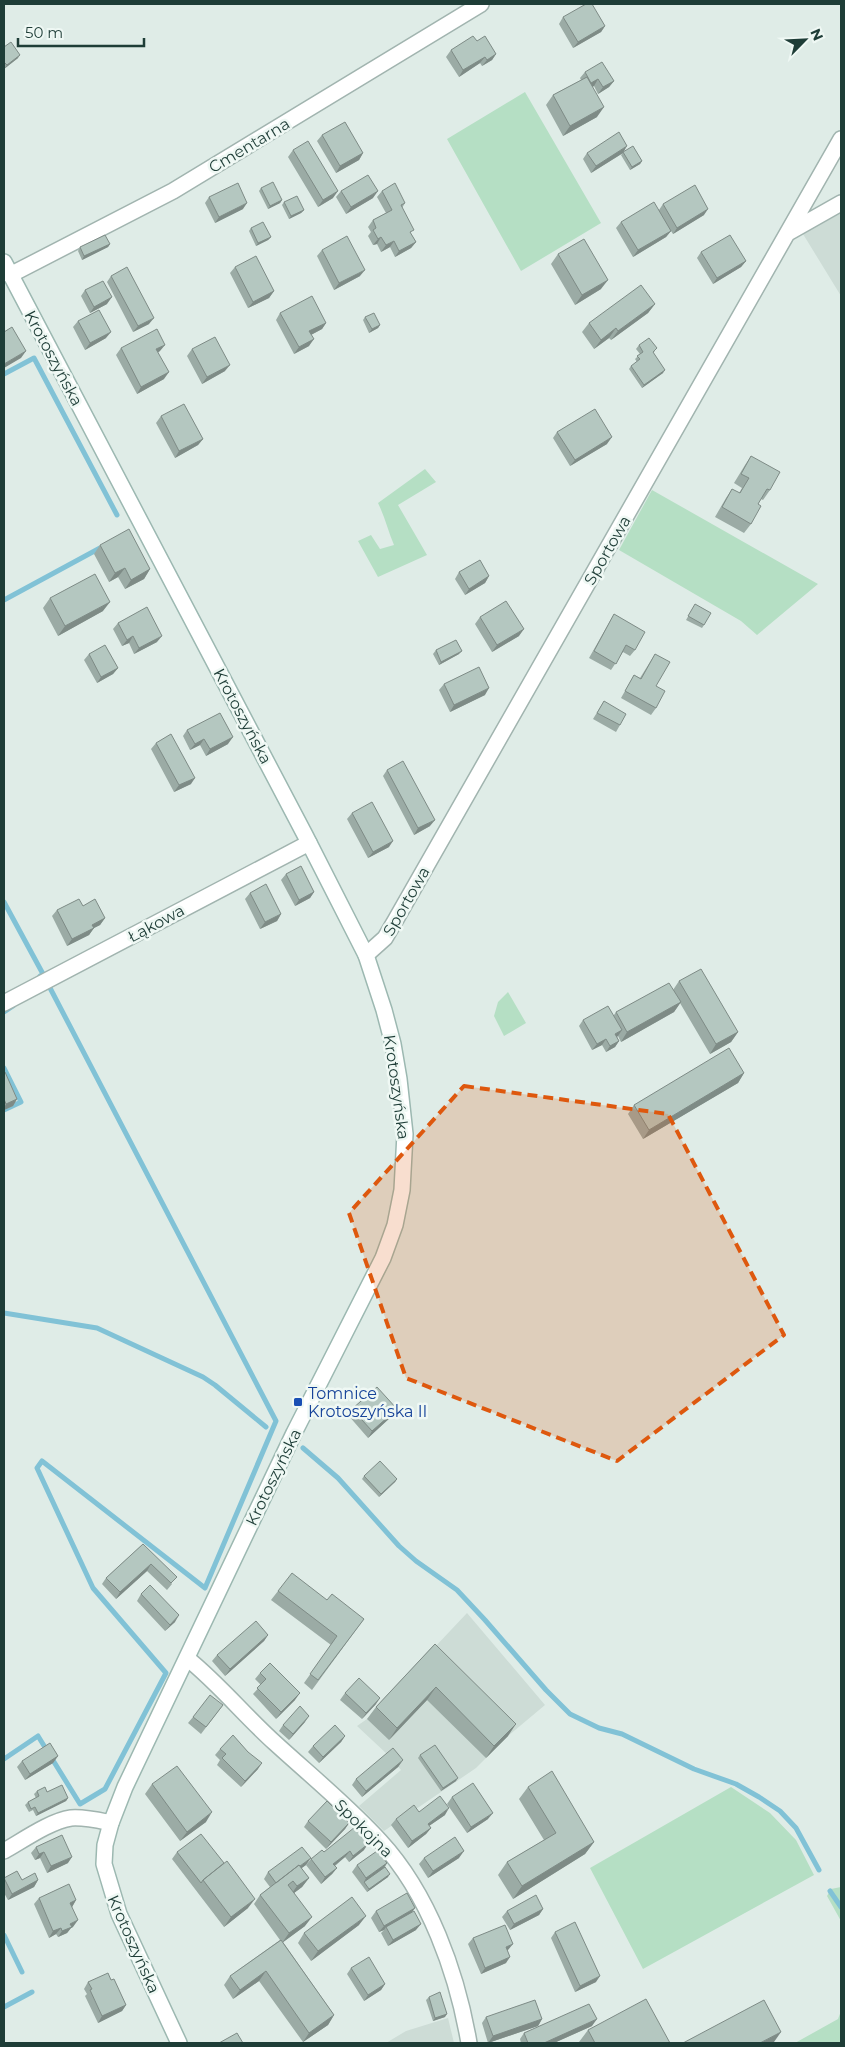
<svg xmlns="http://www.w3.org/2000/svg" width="845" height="2047" font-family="Montserrat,sans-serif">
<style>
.built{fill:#cddcd6}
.green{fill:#b5dfc4}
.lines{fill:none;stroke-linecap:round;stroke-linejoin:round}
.stream{stroke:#81c2d6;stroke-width:5}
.street-casing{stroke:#a1b4af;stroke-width:18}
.secondary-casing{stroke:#9cb8b1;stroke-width:18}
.street{stroke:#fff;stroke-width:15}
.secondary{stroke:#fff;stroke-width:15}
.wall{fill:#9baba5}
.shaded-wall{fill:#7e8b86}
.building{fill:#b4c7c0;stroke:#7e8b86}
.marked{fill:#de580e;fill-opacity:0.2;stroke:#de580e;stroke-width:4;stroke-dasharray:10 6;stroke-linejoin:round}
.transit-dot{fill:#1a4fb4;stroke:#eff8f4;stroke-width:2}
.labels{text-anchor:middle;stroke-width:5;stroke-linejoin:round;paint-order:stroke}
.street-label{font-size:16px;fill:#1e3d37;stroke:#eff8f4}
.transit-label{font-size:16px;fill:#164399;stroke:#eff8f4;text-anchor:start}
</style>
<rect width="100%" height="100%" fill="#dfece7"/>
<path class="built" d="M841 213V296L803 234Z
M467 1613 545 1705 508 1736 476 1768 384 1831 359 1806 401 1770 388 1755 357 1726 367 1719Z
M448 2018 454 2043H386L406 2031Z"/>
<path class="green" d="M525 92 601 223 521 271 447 139Z
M425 469 436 482 398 505 427 555 378 577 358 541 371 535 380 549 394 545C388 531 385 517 378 503Z
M652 490 818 584 757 635 741 621 619 550Z
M508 992 526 1023 504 1036 494 1016 498 1002Z
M731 1787 770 1813 796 1840 814 1875 643 1969 590 1868Z
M841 1887V1921L827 1896 831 1889Z
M841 2011V2043H795L838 2019Z"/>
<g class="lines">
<path class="stream" d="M4 374 34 358 117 515
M4 600 100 548
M4 902 43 974 40 976
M4 1012 13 1006
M4 1068 21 1102 4 1110
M4 1313 97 1328 203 1377 215 1385 266 1427
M303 1448 338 1478 399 1546 416 1561 457 1590 485 1620 546 1690 570 1714 599 1728 622 1734 694 1769 736 1784 759 1797 780 1811 796 1828 819 1870
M4 1759 38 1736 80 1804 105 1789 166 1673 93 1588 37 1468 42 1461 205 1588 276 1421 49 986 47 987
M830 1891 841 1907
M4 1935 22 1972
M4 2007 32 1992"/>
<g class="street-casing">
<path id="street" d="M788 233 841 203
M10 275 173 191 481 4
M366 955 385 938 395 921 841 139
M4 1003 309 843
M188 1659C219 1684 245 1716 275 1743 310 1775 348 1806 380 1841 429 1894 457 1973 469 2043
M4 1851C22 1841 50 1821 71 1818 85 1817 97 1820 111 1823"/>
</g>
<g class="secondary-casing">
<path id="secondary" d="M4 262 305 835 366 955 384 1010 393 1044 399 1079 405 1134 402 1190 395 1225 383 1258 294 1433 125 1787 111 1823 105 1845 104 1864 119 1914 179 2043"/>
</g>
<use href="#street" class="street"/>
<use href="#secondary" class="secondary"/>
</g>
<path class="wall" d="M563 17 605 26 601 32 573 48 559 24Z
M477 41 496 54 492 60 482 66 480 63 459 77 446 57 451 50Z
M4 47 18 58 4 69Z
M585 72 614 81 609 87 598 94 594 86 592 87 597 117 563 136 546 105 553 95 581 80 580 78Z
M322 135 363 153 359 160 336 173 317 141Z
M293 150 333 198 318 207 288 157Z
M623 152 642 161 640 164 630 170 621 155 623 153 591 173 583 159 587 153Z
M261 188 282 200 280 203 268 209 259 191Z
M341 191 373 198 346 214 336 197Z
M382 191 405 203 402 208 411 234 416 242 411 248 395 257 390 247 381 252 377 244 373 245 368 236 371 232 368 227 373 220 386 213 377 197Z
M209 197 243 209 215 223 205 203Z
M284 202 304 210 301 213 289 219 282 205Z
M663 204 704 215 673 234 671 231 666 237 633 257 616 228 621 222 659 210Z
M251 228 271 237 268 240 256 246 249 231Z
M110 244 108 247 82 260 78 251 80 247Z
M322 250 360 276 334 290 317 256Z
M701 252 746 261 741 267 713 284 697 258Z
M558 254 601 289 575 305 551 264Z
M235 267 274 291 269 298 248 308 230 273Z
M111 276 149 324 133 332 107 282Z
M85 290 107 304 90 313 81 296Z
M655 304 648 313 611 340 609 338 594 349 582 332 589 323Z
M280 313 326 323 322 329 311 335 309 346 294 354 276 320Z
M365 317 380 325 378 328 369 333 363 320Z
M78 321 106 338 85 350 73 327Z
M639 345 655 351 653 353 663 373 642 388 629 369 631 366 637 362 635 359 640 354 636 349Z
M121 348 160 351 158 352 164 379 137 394 116 355Z
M192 349 225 371 202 384 187 356Z
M161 416 203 439 198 445 175 458 156 423Z
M557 432 607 444 570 466 553 438Z
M751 456 770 490 763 500 761 499 758 504 751 524 744 533 715 517 726 498 732 489 739 493 742 488 734 483 745 465Z
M100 545 150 569 144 579 125 589 118 577 109 582 94 554Z
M459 572 489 576 485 583 465 595 455 579Z
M50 598 103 611 58 636 43 608Z
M693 608 704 625 702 628 686 620Z
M614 614 635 650 630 656 623 652 611 670 589 658 610 621Z
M480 617 519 636 492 652 475 624Z
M118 623 157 642 134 654 129 643 122 646 113 629Z
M436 650 459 654 439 665 433 654Z
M89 654 118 668 113 674 97 683 84 660Z
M655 654 656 686V708L651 715 621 698 634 675 640 678Z
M444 684 485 695 450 712 439 690Z
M604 701 620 725 616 732 593 719Z
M187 730 228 744 206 756 200 745 190 750 183 736Z
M156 743 191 784 174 792 151 749Z
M387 770 430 826 414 835 383 776Z
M352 813 389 847 368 858 347 819Z
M286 874 314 892 310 898 295 906 281 880Z
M250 893 281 914 277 921 260 929 245 899Z
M83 906 105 918 100 925 94 928 89 935 67 946 52 916 57 910Z
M679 981 738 1032 731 1042 710 1054 680 1003 674 1012 621 1042 618 1036 617 1037 619 1041 615 1047 606 1052 602 1045 592 1050 579 1026 583 1020 614 1015 616 1012 673 990Z
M4 1073 17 1099 13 1106 4 1110Z
M744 1073 738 1083 643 1139 628 1114 634 1105Z
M352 1409H397L392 1416 368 1438 348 1415Z
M364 1476 397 1479 395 1482 379 1497 362 1479Z
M143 1544 172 1584 167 1590 147 1571 116 1599 102 1584 106 1578Z
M278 1591 327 1600 364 1619 312 1690 304 1683 331 1645 271 1600Z
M141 1594 175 1622 165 1631 137 1601Z
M268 1635 264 1641 225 1676 212 1661 217 1655Z
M435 1644 508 1736 486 1758 427 1700 389 1740 367 1719 376 1707Z
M260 1673 295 1700 276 1719 253 1694 261 1685 255 1679Z
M345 1693 376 1704 362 1719 340 1700Z
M223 1705 201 1734 188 1723 193 1717Z
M305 1722 289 1740 279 1731 283 1725Z
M345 1736 341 1742 319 1763 308 1752 313 1746Z
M220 1749 258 1769 241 1787 217 1765 220 1760 215 1755Z
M420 1755 456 1781 441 1791 418 1758Z
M58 1756 53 1763 25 1780 17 1767 22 1761Z
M403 1760 398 1767 362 1797 352 1785 356 1779Z
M152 1784 206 1822 180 1841 145 1794Z
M528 1787 594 1842 585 1854 513 1899 498 1875 507 1862 544 1840 519 1799Z
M37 1791 47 1792 68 1798 66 1801 36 1816 33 1810 29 1812 25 1805 28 1802 36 1798 34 1794Z
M452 1797 488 1819 467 1833 447 1804Z
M419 1812 445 1815 429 1826 431 1828 426 1834 408 1848 391 1825 396 1819Z
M308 1821 349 1823 345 1829 326 1849 304 1827Z
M36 1847 68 1863 47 1873 40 1858 35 1860 31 1853Z
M364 1850 349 1862 345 1857 335 1866 337 1868 332 1874 321 1884 306 1865 311 1859 324 1852Z
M177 1852 248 1908 224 1927 172 1859Z
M424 1858H459L428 1878 419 1864Z
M387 1863 385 1867 388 1877 367 1892 352 1872 357 1865Z
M306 1865 301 1868 309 1878 302 1887 294 1893 305 1926 283 1942 334 2015 328 2025 303 2042 259 1981 233 1999 224 1985 230 1976 280 1940 254 1904 260 1895 270 1887 264 1879 268 1872Z
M4 1878 22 1880H38L34 1887 8 1900 4 1893Z
M39 1898 76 1900 72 1907 73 1927 71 1928 67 1933 58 1937 56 1934 49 1938 34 1904Z
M543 1909 539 1915 510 1930 502 1917 507 1911Z
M376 1911 412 1912 416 1930 388 1946 381 1933 384 1930 379 1932 371 1918Z
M359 1925 311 1961 298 1943 304 1933Z
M555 1932 596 1982 575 1992 551 1938Z
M473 1938 508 1950 506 1963 481 1974 468 1944Z
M351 1968 385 1984 381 1990 364 2001 347 1974Z
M111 1980 126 2005 122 2011 98 2023 85 1996 87 1994 84 1989 88 1982Z
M429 1997 445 2017 433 2021 426 2000Z
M486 2017 542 2019 538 2026 488 2043 482 2023Z
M592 2026 554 2043H521L520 2039 524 2033Z
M588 2030 670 2043H580L579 2042Z"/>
<path class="shaded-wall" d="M605 26 601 32 573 48 578 42Z
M496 54 492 60 482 66 487 60Z
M20 55 18 58 4 69 7 65Z
M485 57 480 63 459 77 463 70Z
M598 79 594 86 587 90 591 83Z
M614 81 609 87 598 94 603 87Z
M604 107 597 117 563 136 570 126Z
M627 146 623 153 591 173 596 166Z
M363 153 359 160 336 173 340 166Z
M642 161 640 164 630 170 632 167Z
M338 191 333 198 318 207 323 200Z
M378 191 373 198 346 214 351 207Z
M282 200 280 203 268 209 270 206Z
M247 203 243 209 215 223 219 217Z
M708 209 704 215 673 234 677 228Z
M304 210 301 213 289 219 291 216Z
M671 231 666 237 633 257 638 250Z
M271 237 268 240 256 246 258 243Z
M381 237 377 244 373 245 378 239Z
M394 241 390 247 381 252 386 245Z
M416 242 411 248 395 257 399 251Z
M110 244 108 247 82 260 84 256Z
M746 261 741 267 713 284 717 278Z
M365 270 360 276 334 290 339 283Z
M608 280 601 289 575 305 582 295Z
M274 291 269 298 248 308 253 302Z
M112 297 107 304 90 313 94 307Z
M655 304 648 313 611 340 618 331Z
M154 318 149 324 133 332 138 326Z
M326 323 322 329 305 338 309 331Z
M380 325 378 328 369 333 372 329Z
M616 328 609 338 594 349 601 340Z
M111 332 106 338 85 350 90 343Z
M314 339 309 346 294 354 299 347Z
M165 345 160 351 152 356 156 349Z
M26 351 21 358 4 368V364Z
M230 365 225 371 202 384 207 377Z
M665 370 663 373 642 388 644 385Z
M169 372 164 379 137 394 141 387Z
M612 437 607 444 570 466 575 460Z
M203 439 198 445 175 458 179 451Z
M125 568 118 577 109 582 115 573Z
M150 569 144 579 125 589 131 580Z
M489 576 485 583 465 595 469 589Z
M110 602 103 611 58 636 65 626Z
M524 629 519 636 492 652 497 645Z
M133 636 129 643 122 646 127 640Z
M162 636 157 642 134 654 139 648Z
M462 651 459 654 439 665 441 662Z
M118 668 113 674 97 683 101 677Z
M489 688 485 695 450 712 454 705Z
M233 737 228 744 206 756 210 749Z
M204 739 200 745 190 750 195 744Z
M195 778 191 784 174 792 179 785Z
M435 820 430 826 414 835 418 828Z
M393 841 389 847 368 858 373 852Z
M314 892 310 898 295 906 299 900Z
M281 914 277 921 260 929 265 922Z
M105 918 100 925 94 928 89 935 67 946 72 939 92 925Z
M681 1002 674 1012 621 1042 627 1032Z
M622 1030 618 1036 611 1040 615 1034Z
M738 1032 731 1042 710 1054 716 1044Z
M606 1039 602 1045 592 1050 597 1044Z
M619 1041 615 1047 606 1052 610 1046Z
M744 1073 738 1083 643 1139 649 1130Z
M17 1099 13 1106 4 1110V1108L6 1104Z
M397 1409 392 1416 368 1438 372 1431Z
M397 1479 395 1482 379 1497 381 1494Z
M151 1564 147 1571 116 1599 120 1592Z
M179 1615 175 1622 165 1631 170 1625Z
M268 1635 264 1641 225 1676 230 1669Z
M436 1687 427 1700 389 1740 397 1728Z
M300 1693 295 1700 276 1719 281 1712Z
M380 1698 376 1704 362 1719 366 1713Z
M309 1716 305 1722 289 1740 293 1734Z
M516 1724 508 1736 486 1758 494 1746Z
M345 1736 341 1742 319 1763 323 1757Z
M58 1756 53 1763 25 1780 30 1774Z
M403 1760 398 1767 362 1797 366 1791Z
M262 1763 258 1769 241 1787 245 1781Z
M458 1778 456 1781 441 1791 443 1788Z
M68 1798 66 1801 36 1816 38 1813Z
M449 1808 445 1815 423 1830 428 1824Z
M212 1812 206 1822 180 1841 187 1832Z
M493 1813 488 1819 467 1833 471 1827Z
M349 1823 345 1829 326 1849 331 1842Z
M431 1828 426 1834 408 1848 412 1841Z
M594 1842 585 1854 513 1899 522 1886Z
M368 1844 364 1850 349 1862 353 1856Z
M350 1851 345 1857 329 1870 333 1864Z
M464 1851 459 1858 428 1878 433 1871Z
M44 1852 40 1858 35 1860 39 1854Z
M72 1857 68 1863 47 1873 51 1866Z
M311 1858 306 1865 272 1890 276 1884Z
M387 1863 382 1870 364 1882 366 1878Z
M337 1868 332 1874 321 1884 325 1877Z
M390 1874 388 1877 367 1892 369 1889Z
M309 1878 302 1887 290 1896 297 1886Z
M38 1880 34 1887 8 1900 12 1894Z
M255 1899 248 1908 224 1927 231 1917Z
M76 1900 72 1907 70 1903Z
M415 1908 410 1915 386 1927 384 1930 379 1932 384 1926Z
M543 1909 539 1915 510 1930 514 1924Z
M366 1916 359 1925 311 1961 318 1951Z
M312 1917 305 1926 282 1943 289 1933Z
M78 1920 73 1927 71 1928 67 1933 58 1937 62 1931 70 1924Z
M421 1924 416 1930 388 1946 393 1940Z
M61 1928 56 1934 49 1938 53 1931Z
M513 1944 508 1950 502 1953 506 1947Z
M510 1957 506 1963 481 1974 485 1968Z
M266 1971 259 1981 233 1999 240 1990Z
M600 1976 596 1982 575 1992 580 1986Z
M385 1984 381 1990 364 2001 368 1995Z
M126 2005 122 2011 98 2023 102 2016Z
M447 2014 445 2017 433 2021 435 2018Z
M334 2015 328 2025 303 2042 309 2033Z
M542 2019 538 2026 488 2043 493 2036Z
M597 2019 592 2026 554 2043H544Z
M781 2032 774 2042 771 2043H760Z"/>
<path class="building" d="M586 4H592L605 26 578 42 563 17Z
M473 36 477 41 485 36 496 54 487 60 485 57 463 70 451 50Z
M11 42 20 55 7 65 4 62V47Z
M602 62 614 81 603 87 598 79 591 83 585 72Z
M587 77 604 107 570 126 553 95Z
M345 122 363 153 340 166 322 135Z
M619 132 627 146 596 166 587 153Z
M308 141 338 191 323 200 293 150Z
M633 146 642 161 632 167 623 152Z
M368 175 378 191 351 207 341 191Z
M273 182 282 200 270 206 261 188Z
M238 183 247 203 219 217 209 197Z
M395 183 405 203 401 205 414 230 410 232 416 242 399 251 394 241 386 245 381 237 378 239 373 230 376 228 373 220 392 210 382 191Z
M695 185 708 209 677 228 663 204Z
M297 196 304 210 291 216 284 202Z
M654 202 671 231 638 250 621 222Z
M263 222 271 237 258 243 251 228Z
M105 235 110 244 84 256 80 247Z
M730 235 746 261 717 278 701 252Z
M347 236 365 270 339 283 322 250Z
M584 239 608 280 582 295 558 254Z
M256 256 274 291 253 302 235 267Z
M127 267 154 318 138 326 111 276Z
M103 281 112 297 94 307 85 290Z
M641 285 655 304 618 331 616 328 601 340 589 323Z
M312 296 326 323 309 331 314 339 299 347 280 313Z
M99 310 111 332 90 343 78 321Z
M374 313 380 325 372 329 365 317Z
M12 327 26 351 4 364V332Z
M157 329 165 345 156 349 169 372 141 387 121 348Z
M215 337 230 365 207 377 192 349Z
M649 338 657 348 653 352 665 370 644 385 631 366 640 359 637 356 643 352 639 345Z
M184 404 203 439 179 451 161 416Z
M595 409 612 437 575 460 557 432Z
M751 456 780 472 770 490 767 489 758 504 761 506 751 524 722 507 732 489 740 493 749 478 741 474Z
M129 529 150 569 131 580 125 568 115 573 100 545Z
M480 560 489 576 469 589 459 572Z
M95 574 110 602 65 626 50 598Z
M506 601 524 629 497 645 480 617Z
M695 604 711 613 704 625 688 616Z
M147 607 162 636 139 648 133 636 127 640 118 623Z
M614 614 645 632 635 650 626 645 616 664 594 651Z
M456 640 462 651 441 662 436 650Z
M105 645 118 668 101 677 89 654Z
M655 654 670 662 656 686 665 691 656 708 625 691 634 675 641 679Z
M479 667 489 688 454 705 444 684Z
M604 701 626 714 620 725 597 713Z
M220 713 233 737 210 749 204 739 195 744 187 730Z
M171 734 195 778 179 785 156 743Z
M403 761 435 820 418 828 387 770Z
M372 802 393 841 373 852 352 813Z
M301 866 314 892 299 900 286 874Z
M266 884 281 914 265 922 250 893Z
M79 899 83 906 95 899 105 918 92 925 94 928 72 939 57 910Z
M701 969 738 1032 716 1044 679 981Z
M669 983 681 1002 627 1032 616 1012Z
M608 1006 622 1030 615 1034 619 1041 610 1046 606 1039 597 1044 583 1020Z
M729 1048 744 1073 649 1130 634 1105Z
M5 1072 17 1099 6 1104 4 1099V1073Z
M377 1387 397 1409 372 1431 352 1409Z
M380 1461 397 1479 381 1494 364 1476Z
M143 1544 177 1577 171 1583 151 1564 120 1592 106 1578Z
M292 1573 327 1600 332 1594 364 1619 318 1680 310 1674 337 1636 278 1591Z
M150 1585 179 1615 170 1625 141 1594Z
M256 1621 268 1635 230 1669 217 1655Z
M435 1644 516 1724 494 1746 436 1687 397 1728 376 1707Z
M270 1663 300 1693 281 1712 257 1688 266 1679 260 1673Z
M359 1678 380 1698 366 1713 345 1693Z
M210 1695 223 1705 206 1727 193 1717Z
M300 1706 309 1716 293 1734 283 1725Z
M335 1725 345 1736 323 1757 313 1746Z
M233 1735 248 1752 262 1763 245 1781 222 1758 226 1754 220 1749Z
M50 1743 58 1756 30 1774 22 1761Z
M435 1745 458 1778 443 1788 420 1755Z
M393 1748 403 1760 366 1791 356 1779Z
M177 1766 212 1812 187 1832 152 1784Z
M552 1771 594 1842 522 1886 507 1862 556 1833 528 1787Z
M473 1783 493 1813 471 1827 452 1797Z
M62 1785 68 1798 38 1813 35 1807 31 1809 28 1802 39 1796 37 1791 45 1787 47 1792Z
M440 1796 449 1808 428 1824 431 1828 412 1841 396 1819 414 1805 419 1812Z
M327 1801 349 1823 331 1842 308 1821Z
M355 1827 368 1844 353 1856 350 1851 333 1864 337 1868 325 1877 311 1859 322 1850 324 1852Z
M201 1834 224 1863 203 1880 201 1883 177 1852Z
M62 1835 72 1857 51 1866 44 1852 39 1854 36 1847Z
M455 1837 464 1851 433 1871 424 1858Z
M302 1847 311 1858 300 1866 299 1865 276 1883 268 1872Z
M377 1851 387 1863 366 1878 357 1865Z
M227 1861 255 1899 231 1917 203 1880Z
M299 1865 309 1878 297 1886 293 1881 288 1885 312 1917 289 1933 260 1895Z
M385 1867 390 1874 369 1889 364 1882Z
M17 1871 22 1880 35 1873 38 1880 12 1894 4 1878Z
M69 1884 76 1900 70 1903 78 1920 70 1924 72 1927 62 1931 61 1928 53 1931 39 1898Z
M407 1893 415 1908 384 1926 376 1911Z
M536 1895 543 1909 514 1924 507 1911Z
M352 1897 366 1916 318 1951 304 1933Z
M414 1911 421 1924 393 1940 386 1927Z
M575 1922 600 1976 580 1986 555 1932Z
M505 1925 513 1944 506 1947 510 1957 485 1968 473 1938Z
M281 1940 334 2015 309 2033 266 1971 240 1990 230 1976Z
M369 1957 385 1984 368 1995 351 1968Z
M108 1973 111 1980 114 1979 126 2005 102 2016 90 1990 92 1989 88 1982Z
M440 1992 447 2014 435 2018 429 1997Z
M646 1999 670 2043H595L588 2030Z
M535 2000 542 2019 493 2036 486 2017Z
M764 2000 781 2032 760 2043H683Z
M589 2004 597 2019 544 2043H528L524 2033Z
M237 2033 243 2043H219Z"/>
<path class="marked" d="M464 1086 668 1114 784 1335 617 1461 406 1378 349 1213Z"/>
<rect class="transit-dot" x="293" y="1397" width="10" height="10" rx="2.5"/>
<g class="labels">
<g class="street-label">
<text transform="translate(249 145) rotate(-31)" y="6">Cmentarna</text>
<text transform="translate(54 358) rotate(62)" y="6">Krotoszyńska</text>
<text transform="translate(607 550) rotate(-60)" y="6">Sportowa</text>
<text transform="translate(243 716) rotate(62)" y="6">Krotoszyńska</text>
<text transform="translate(406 901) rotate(-60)" y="6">Sportowa</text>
<text transform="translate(156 923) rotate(-28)" y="6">Łąkowa</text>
<text transform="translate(397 1087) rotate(82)" y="6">Krotoszyńska</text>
<text transform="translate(273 1477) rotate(-64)" y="6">Krotoszyńska</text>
<text transform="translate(364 1828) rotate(45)" y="6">Spokojna</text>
<text transform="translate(134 1944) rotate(66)" y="6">Krotoszyńska</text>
</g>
<g class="transit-label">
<text x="308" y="1399">Tomnice<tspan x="308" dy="18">Krotoszyńska II</tspan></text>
</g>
</g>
<rect width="845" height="2047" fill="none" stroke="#1e3d37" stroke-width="10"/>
<g transform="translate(805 40) rotate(66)" stroke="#eff8f4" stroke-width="4" paint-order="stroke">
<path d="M0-4L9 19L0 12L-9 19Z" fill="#1e3d37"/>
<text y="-8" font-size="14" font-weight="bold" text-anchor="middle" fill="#1e3d37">N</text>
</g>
<path d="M18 38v8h126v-8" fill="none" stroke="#1e3d37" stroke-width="2.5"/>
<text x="25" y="38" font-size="15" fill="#1e3d37" stroke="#eff8f4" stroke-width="4" paint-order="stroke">50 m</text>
</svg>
